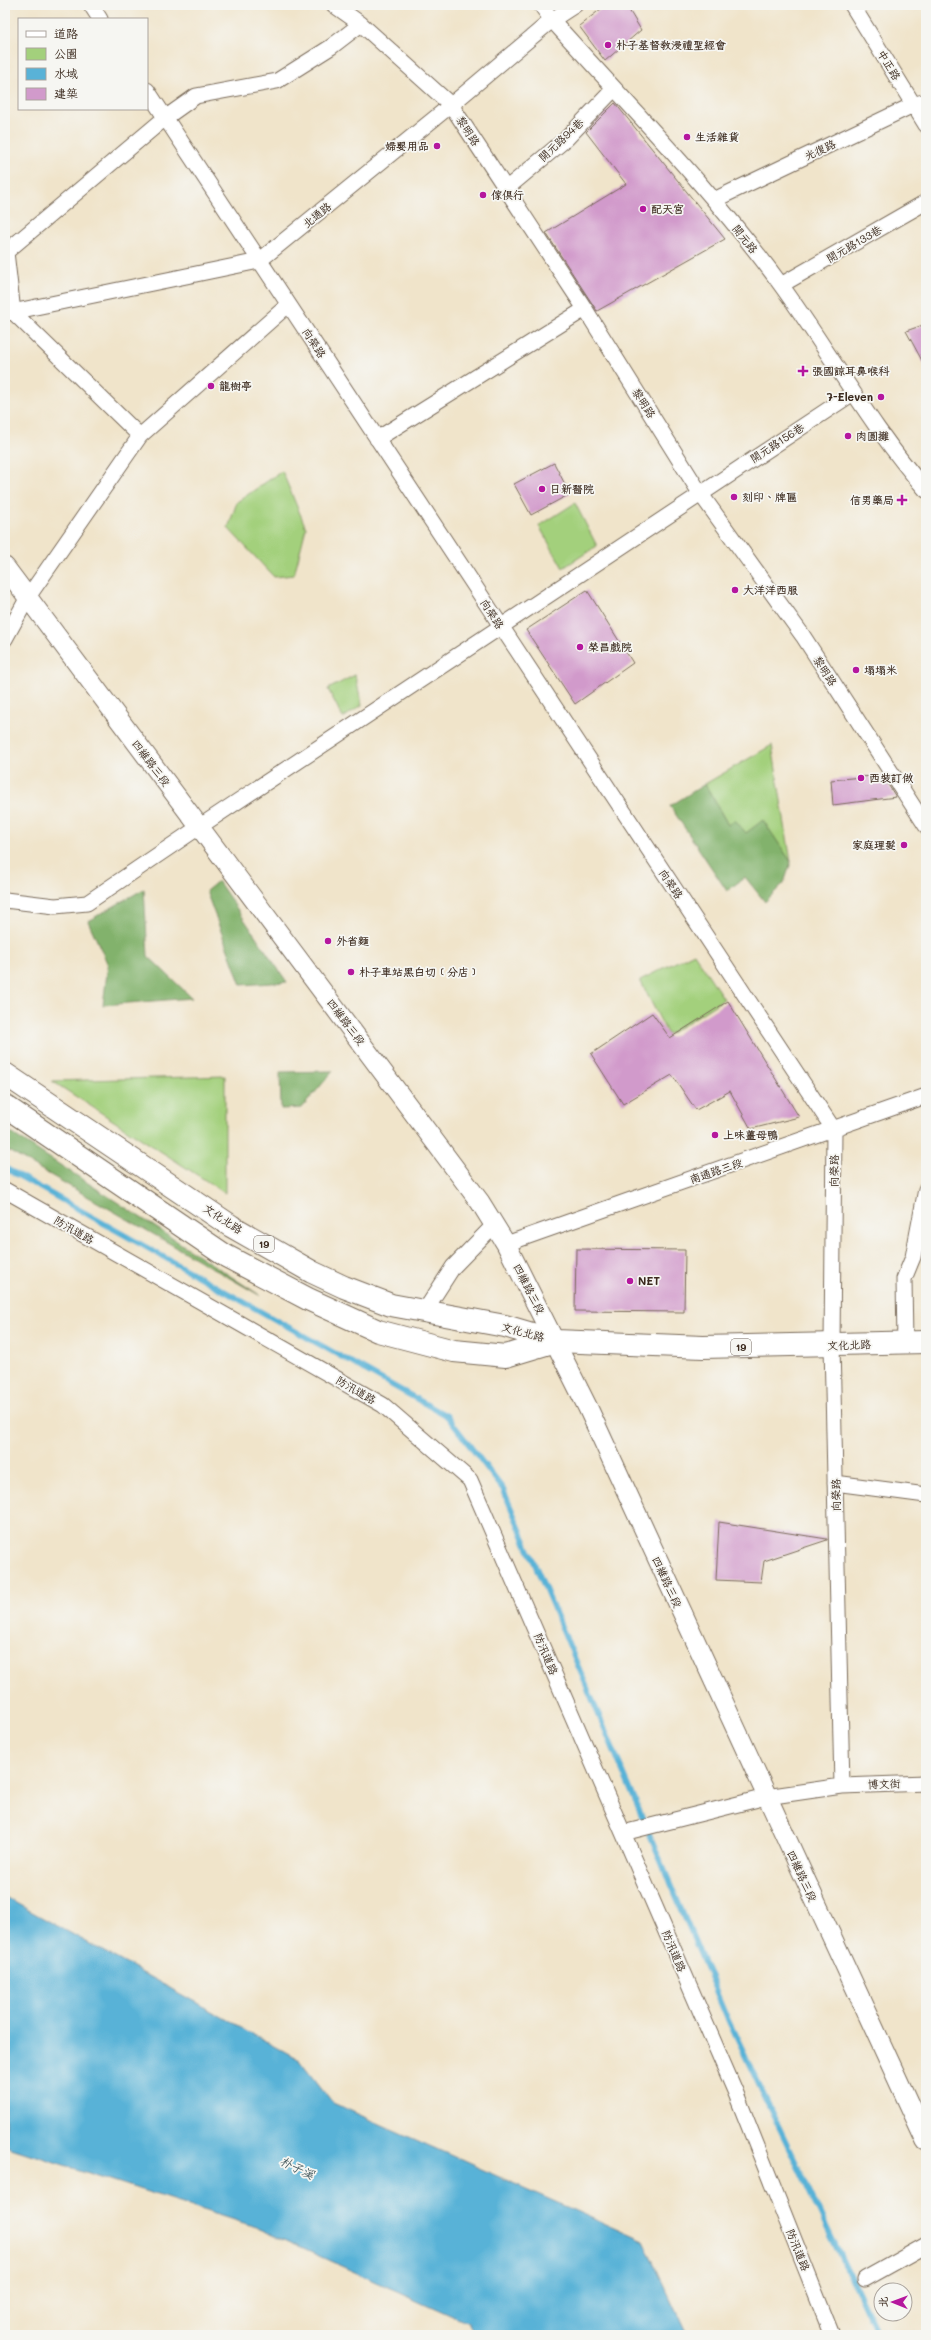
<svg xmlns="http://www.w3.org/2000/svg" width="931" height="2340" font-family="Mali,'LXGW WenKai TC',sans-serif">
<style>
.green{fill:#a3d07c;stroke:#6f7d4d}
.forest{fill:#82b26c;stroke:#5e6e45}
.water{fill:#59b2d7;stroke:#4a6e7a}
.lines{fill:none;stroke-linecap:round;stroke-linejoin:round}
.stream{stroke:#59b2d7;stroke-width:5.5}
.building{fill:#d19acb}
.minor-casing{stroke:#7a6b5a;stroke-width:17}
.tertiary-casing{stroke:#7a6b5a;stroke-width:21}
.primary-casing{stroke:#7a6b5a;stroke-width:24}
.minor{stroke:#fff;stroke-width:15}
.tertiary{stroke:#fff;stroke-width:19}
.primary{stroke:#fff;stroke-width:22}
.poi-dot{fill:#b5179e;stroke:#f6f6f2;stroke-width:1.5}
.labels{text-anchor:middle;stroke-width:3.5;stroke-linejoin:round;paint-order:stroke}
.shield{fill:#f6f6f2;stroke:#73675e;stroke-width:1}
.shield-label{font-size:10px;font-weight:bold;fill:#3b2a1e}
.poi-label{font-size:11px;font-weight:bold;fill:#3b2a1e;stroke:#f6f6f2;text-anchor:start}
.street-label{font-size:11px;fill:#3b2a1e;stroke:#f6f6f2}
.water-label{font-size:12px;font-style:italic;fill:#465a5f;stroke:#f6f6f2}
</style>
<rect width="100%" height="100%" fill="#f6f6f2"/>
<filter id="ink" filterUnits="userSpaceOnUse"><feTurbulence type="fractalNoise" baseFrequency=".025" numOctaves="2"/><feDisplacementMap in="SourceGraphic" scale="8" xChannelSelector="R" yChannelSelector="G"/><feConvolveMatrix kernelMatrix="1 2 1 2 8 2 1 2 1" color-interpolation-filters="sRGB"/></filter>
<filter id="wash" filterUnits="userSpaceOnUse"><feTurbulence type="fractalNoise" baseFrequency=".012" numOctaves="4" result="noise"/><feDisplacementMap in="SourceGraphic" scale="16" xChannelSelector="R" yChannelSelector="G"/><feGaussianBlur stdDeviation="0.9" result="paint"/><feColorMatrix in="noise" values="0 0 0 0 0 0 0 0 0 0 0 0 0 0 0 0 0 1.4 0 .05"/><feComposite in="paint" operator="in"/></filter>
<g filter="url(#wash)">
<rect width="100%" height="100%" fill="#f0e4ca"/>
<path class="green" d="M282 471 306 528 294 575 274 577 228 528 237 502Z
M575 503 597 546 563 568 539 526Z
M355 675 362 705 343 718 328 689Z
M772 745 791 862 763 821 746 833 728 825 705 784Z
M694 953 724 999 668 1035 640 980Z
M225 1076V1193L52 1081Z"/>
<path class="forest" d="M705 784 728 825 735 820 746 833 763 820 791 862 784 883 765 902 745 877 727 891 670 806Z
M218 881 287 982 241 985 206 891Z
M144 889 148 956 192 998 103 1005 108 965 88 921Z
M333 1071 302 1108 281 1109 280 1072Z
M5 1129 261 1296 5 1149Z"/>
<path class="water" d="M5 1897 300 2060 333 2103 643 2241 687 2335H475L468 2323 250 2225 5 2146Z"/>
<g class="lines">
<path class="stream" d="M5 1168 447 1416 503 1489 729 2022 878 2335"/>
</g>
<g id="blocks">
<path class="building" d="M606 5H626L641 30 605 61 579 26Z
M615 103 725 239 597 311 546 233 626 184 586 132Z
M926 324V368L906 331Z
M554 463 570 494 531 515 514 484Z
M587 590 633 663 575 704 526 630Z
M882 775 896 797 833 805 831 780Z
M728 1001 799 1117 751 1129 730 1091 696 1110 672 1075 623 1104 591 1054 652 1013 670 1038Z
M576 1249 685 1250 684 1312 575 1311Z
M719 1522 827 1539V1540L764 1561 761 1582 716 1580Z"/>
</g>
</g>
<g filter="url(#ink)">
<use href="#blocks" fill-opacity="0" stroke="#7a6b5a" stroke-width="1"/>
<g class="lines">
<g class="minor-casing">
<path id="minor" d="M91 5 100 19
M334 5 361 24 451 105 585 309 700 493 803 636 926 826
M541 5 552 20C630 107 713 191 781 285 830 352 871 428 926 490
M852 5 926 125
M147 90 834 1130 832 1345 842 1786
M506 189 566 139 614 89
M714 200 913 105 926 101
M781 285 926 202
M7 313 259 261 451 105 552 20 575 5
M140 436 13 312 6 252 165 118 196 96 277 81 331 47 361 24
M377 439 585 309
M5 639 28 597 140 436 288 305
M5 900 55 906 87 903 199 827 853 393
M5 1190 383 1405 470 1480 735 2091 832 2335
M506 1244 926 1096
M424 1312 453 1267 494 1225
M905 1343 904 1279 913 1257 926 1189
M835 1483 926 1495
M623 1833 766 1797 842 1786 926 1783
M865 2279 926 2245"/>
</g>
<g class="tertiary-casing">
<path id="tertiary" d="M5 567 480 1202 506 1244 588 1408 926 2141"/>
</g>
<g class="primary-casing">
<path id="primary" d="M5 1074 231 1226 312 1272 344 1287 391 1305 505 1326 556 1341 703 1347 926 1342
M5 1106 226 1256 308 1299 378 1331 454 1351 506 1356 556 1341"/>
</g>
<use href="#minor" class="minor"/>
<use href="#tertiary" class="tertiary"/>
<use href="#primary" class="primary"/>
</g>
</g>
<g class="poi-dot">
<circle cx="608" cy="45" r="4"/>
<circle cx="687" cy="137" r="4"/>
<circle cx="437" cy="146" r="4"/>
<circle cx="483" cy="195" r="4"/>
<circle cx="643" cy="209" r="4"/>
<path d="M801 365h4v4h4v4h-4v4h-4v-4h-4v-4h4z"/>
<circle cx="211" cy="386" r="4"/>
<circle cx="881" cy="397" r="4"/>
<circle cx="848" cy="436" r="4"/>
<circle cx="542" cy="489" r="4"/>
<circle cx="734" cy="497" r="4"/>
<path d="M900 494h4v4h4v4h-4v4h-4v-4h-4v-4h4z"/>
<circle cx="735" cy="590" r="4"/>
<circle cx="580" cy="647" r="4"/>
<circle cx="856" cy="670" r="4"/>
<circle cx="861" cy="778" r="4"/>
<circle cx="904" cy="845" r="4"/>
<circle cx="328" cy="941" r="4"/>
<circle cx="351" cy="972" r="4"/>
<circle cx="715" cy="1135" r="4"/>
<circle cx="630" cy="1281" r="4"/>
</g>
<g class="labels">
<g class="shield">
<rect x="254" y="1236" width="20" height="16" rx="3"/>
<rect x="731" y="1339" width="20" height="16" rx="3"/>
</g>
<g class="shield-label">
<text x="264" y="1248">19</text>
<text x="741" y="1351">19</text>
</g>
<g class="poi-label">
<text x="616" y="49">朴子基督教浸禮聖經會</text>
<text x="695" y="141">生活雜貨</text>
<text x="429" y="150" text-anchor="end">婦嬰用品</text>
<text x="491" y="199">傢俱行</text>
<text x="651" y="213">配天宮</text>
<text x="812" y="375">張國諒耳鼻喉科</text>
<text x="219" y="390">龍樹亭</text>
<text x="873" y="401" text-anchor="end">7-Eleven</text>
<text x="856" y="440">肉圓攤</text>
<text x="550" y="493">日新醫院</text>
<text x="742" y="501">刻印、牌匾</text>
<text x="894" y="504" text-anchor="end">信男藥局</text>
<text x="743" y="594">大洋洋西服</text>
<text x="588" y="651">榮昌戲院</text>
<text x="864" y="674">塌塌米</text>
<text x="869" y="782">西裝訂做</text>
<text x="896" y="849" text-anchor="end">家庭理髮</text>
<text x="336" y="945">外省麵</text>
<text x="359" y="976">朴子車站黑白切﹝分店﹞</text>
<text x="723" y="1139">上味薑母鴨</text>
<text x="638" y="1285">NET</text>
</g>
<g class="street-label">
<text transform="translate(889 65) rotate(59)" y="4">中正路</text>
<text transform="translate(468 131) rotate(57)" y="4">黎明路</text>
<text transform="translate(561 140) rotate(-43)" y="4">開元路94巷</text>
<text transform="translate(820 150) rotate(-25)" y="4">光復路</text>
<text transform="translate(317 215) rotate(-39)" y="4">北通路</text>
<text transform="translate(745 239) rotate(52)" y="4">開元路</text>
<text transform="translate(854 244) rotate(-30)" y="4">開元路133巷</text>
<text transform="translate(314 343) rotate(57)" y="4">向榮路</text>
<text transform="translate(644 403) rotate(58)" y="4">黎明路</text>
<text transform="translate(777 443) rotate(-33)" y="4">開元路156巷</text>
<text transform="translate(492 614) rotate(57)" y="4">向榮路</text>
<text transform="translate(825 671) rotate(57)" y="4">黎明路</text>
<text transform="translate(151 763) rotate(53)" y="4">四維路三段</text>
<text transform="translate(671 884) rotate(56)" y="4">向榮路</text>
<text transform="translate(346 1022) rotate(53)" y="4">四維路三段</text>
<text transform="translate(716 1171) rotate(-19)" y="4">南通路三段</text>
<text transform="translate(834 1171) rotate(-89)" y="4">向榮路</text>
<text transform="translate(223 1219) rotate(33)" y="4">文化北路</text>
<text transform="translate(74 1230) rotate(30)" y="4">防汛道路</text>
<text transform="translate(529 1289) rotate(63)" y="4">四維路三段</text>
<text transform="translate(523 1332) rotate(15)" y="4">文化北路</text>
<text transform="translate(849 1345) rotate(-2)" y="4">文化北路</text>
<text transform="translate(356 1390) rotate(30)" y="4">防汛道路</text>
<text transform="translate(836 1495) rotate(-91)" y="4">向榮路</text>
<text transform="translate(667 1582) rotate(65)" y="4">四維路三段</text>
<text transform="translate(546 1654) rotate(67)" y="4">防汛道路</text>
<text transform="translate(884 1784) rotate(-2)" y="4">博文街</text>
<text transform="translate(802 1876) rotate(65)" y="4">四維路三段</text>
<text transform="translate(674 1951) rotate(67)" y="4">防汛道路</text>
<text transform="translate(798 2250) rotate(68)" y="4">防汛道路</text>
</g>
<g class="water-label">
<text transform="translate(297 2168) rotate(26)" y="4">朴子溪</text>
</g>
</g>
<rect width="931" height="2340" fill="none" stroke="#f6f6f2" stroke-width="20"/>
<rect x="18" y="18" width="130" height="92" fill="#f6f6f2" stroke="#aba49d"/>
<rect x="26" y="31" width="20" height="6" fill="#ffffff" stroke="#aba49d"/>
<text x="54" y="38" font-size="12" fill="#3b2a1e">道路</text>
<rect x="26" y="48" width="20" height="12" fill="#a3d07c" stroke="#aba49d"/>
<text x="54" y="58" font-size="12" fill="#3b2a1e">公園</text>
<rect x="26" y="68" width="20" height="12" fill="#59b2d7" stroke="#aba49d"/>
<text x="54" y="78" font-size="12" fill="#3b2a1e">水域</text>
<rect x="26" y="88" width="20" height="12" fill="#d19acb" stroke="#aba49d"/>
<text x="54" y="98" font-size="12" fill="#3b2a1e">建築</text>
<g transform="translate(893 2302) rotate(271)"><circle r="19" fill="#f6f6f2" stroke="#aba49d"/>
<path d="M0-3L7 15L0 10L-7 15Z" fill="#b5179e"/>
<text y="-6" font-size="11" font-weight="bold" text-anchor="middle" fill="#3b2a1e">北</text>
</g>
</svg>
